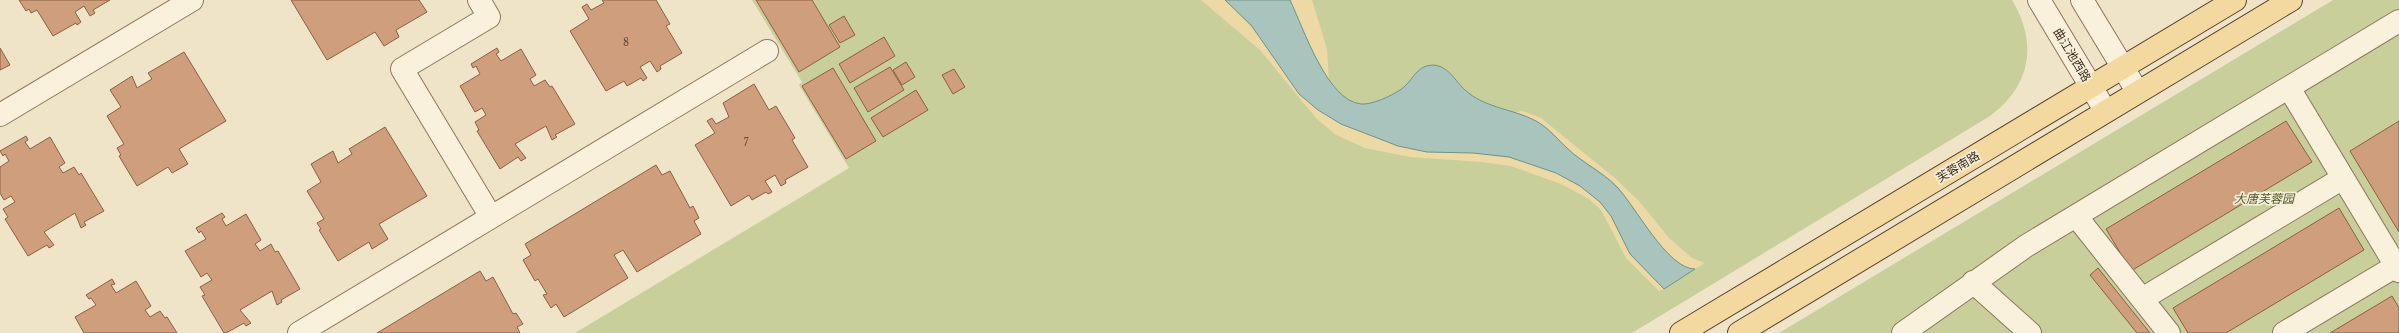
<svg xmlns="http://www.w3.org/2000/svg" width="2399" height="333" font-family="'Libre Baskerville','Noto Sans SC',serif">
<style>
.green{fill:#c9cf9b}
.sand{fill:#ecd9a5}
.water{fill:#a9c4bc;stroke:#6f938a}
.building{fill:#cf9f7d;stroke:#8d5f41}
.lines{fill:none;stroke-linecap:round;stroke-linejoin:round}
.minor-casing{stroke:#8d765c;stroke-width:24}
.major-casing{stroke:#5b4430;stroke-width:24}
.minor{stroke:#faf1dc;stroke-width:22}
.major{stroke:#f3d9a0;stroke-width:22}
.labels{text-anchor:middle;stroke-width:3.5;stroke-linejoin:round;paint-order:stroke}
.number-label{font-size:10px;fill:#624a37}
.street-label{font-size:12px;fill:#3d2e20;stroke:#f7eed8}
.park-label{font-size:12px;font-style:italic;fill:#4d5a26;stroke:#f7eed8}
</style>
<rect width="100%" height="100%" fill="#f0e4c8"/>
<path class="green" d="M752 0H2012C2038 43 2031 86 1990 116L1632 333H575L849 168 799 85 802 82Z
M2333 0H2399V333H1779Z"/>
<path class="sand" d="M1201 0H1225L1230 5 1260 36 1299 94 1318 110 1341 124 1398 146 1427 152 1485 153 1509 157 1556 172 1580 186 1600 202 1611 216 1630 254 1664 289 1659 291 1626 258 1601 210 1589 199 1561 184 1511 166 1481 162 1410 157 1365 148 1336 135 1316 118 1260 50Z
M1290 0H1312L1327 49 1329 80 1311 48Z
M1523 111 1541 118 1616 179 1639 201 1669 238 1692 258 1705 263 1695 269C1667 269 1635 204 1616 185 1604 173 1588 164 1574 154 1555 139 1541 119 1515 112Z"/>
<path class="water" d="M1225 0H1290C1303 27 1327 101 1361 104 1372 105 1391 96 1400 90 1413 82 1415 66 1432 65 1448 65 1455 81 1465 90 1484 108 1514 109 1536 121 1549 128 1558 140 1568 149 1583 163 1602 172 1616 186 1635 205 1667 269 1695 269L1664 289 1630 254 1611 216 1600 202 1580 186 1556 173 1509 157 1473 153 1427 152 1398 146 1341 124 1318 110 1299 94 1251 25Z"/>
<path class="building" d="M19 0H110L93 10 95 13 90 16 84 6 75 12 81 22 77 25 76 23 53 36 37 10 31 13 29 9 26 11Z
M291 0H419L427 12 396 30 399 37 384 46 375 32 327 60Z
M602 0H656L670 24 666 26 682 53 660 66 661 69 657 72 650 61 640 67 647 78 643 81 641 78 627 86 624 81 606 91 570 31 589 19 582 7 587 4 591 10 604 3Z
M756 0H812L840 47 799 72Z
M844 16 855 35 840 43 829 25Z
M884 37 895 56 850 83 839 64Z
M0 48 10 65 0 70Z
M497 48 499 52 496 54 501 61 521 49 536 75 530 79 534 86 545 80 550 87 552 86 575 124 555 135 557 137 552 140 546 126 515 144 526 158 521 161 518 157 500 169 477 131 479 130 475 122 486 115 482 108 475 112 460 86 480 74 476 66 473 68 471 64Z
M184 52 226 121 179 149 188 164 172 173 168 167 137 186 119 156 121 155 117 148 124 144 107 116 121 107 110 90 132 76 137 88 152 79 148 73Z
M906 62 915 77 902 85 893 70Z
M890 67 904 90 868 112 854 88Z
M833 68 876 141 846 159 802 86Z
M954 69 965 87 953 94 942 75Z
M754 84 769 110 776 106 795 138 792 140 808 167 785 180 786 183 781 186 775 175 765 181 772 192 768 194 766 192 752 200 749 195 731 206 695 145 715 133 707 121 712 118 716 124 729 117 723 103Z
M916 90 928 110 883 137 871 118Z
M2286 121 2312 162 2131 271 2106 229Z
M2399 121V232L2350 151Z
M385 127 427 196 379 224 388 239 372 249 369 242 338 261 319 230 321 229 317 223 324 219 307 191 321 182 311 164 333 151 338 163 352 154 349 149Z
M26 136 28 140 25 142 30 149 50 137 65 163 59 167 63 173 74 167 79 175 81 173 104 211 84 222 86 225 81 228 75 213 44 232 54 245 49 248 47 245 28 256 5 219 8 217 3 209 15 202 11 196 4 200 0 193V167L9 161 5 154 3 156 0 151Z
M656 165 662 175 670 171 690 208 693 206 699 218 694 221 701 234 637 272 623 250 614 255 628 278 564 317 556 304 551 308 543 295 547 294 538 279 535 281 523 260 531 255 525 244Z
M2339 208 2364 250 2226 333H2188L2173 308Z
M222 213 225 217 222 219 226 226 246 214 261 240 255 244 260 251 271 244 275 252 278 251 300 289 281 300 282 302 277 305 272 291 240 310 251 323 246 326 244 323 226 333H224L202 296 205 295 200 287 212 280 207 273 201 277 185 251 206 239 201 231 199 233 196 228Z
M2098 268 2150 333H2137L2090 275Z
M480 271 486 281 493 277 513 314 516 313 523 324 517 327 520 333H377Z
M112 279 115 284 111 285 116 293 136 281 151 306 145 310 150 317 160 311 165 318 167 317 177 333H84L75 317 96 305 91 298 89 299 86 295Z
M2392 296 2399 308V333H2330Z"/>
<g class="lines">
<g class="minor-casing">
<path id="minor" d="M479 0 489 17 402 69 491 217
M2039 0 2105 110
M2082 0 2137 91
M2289 88 2399 271
M0 115 192 0
M2076 216 2169 333
M1973 282 2030 333
M2142 299 2343 178
M299 333 767 51
M1903 333 2026 246 2399 21
M2284 333 2396 266"/>
</g>
<g class="major-casing">
<path id="major" d="M1681 333 2235 0
M1739 333 2291 0"/>
</g>
<use href="#minor" class="minor"/>
<use href="#major" class="major"/>
</g>
<g class="labels">
<g class="number-label">
<text x="626" y="46">8</text>
<text x="746" y="146">7</text>
</g>
<g class="street-label">
<text transform="translate(2072 55) rotate(59)" y="4">曲江池西路</text>
<text transform="translate(1958 167) rotate(-31)" y="4">芙蓉南路</text>
</g>
<g class="park-label">
<text x="2264" y="203">大唐芙蓉园</text>
</g>
</g>
</svg>
